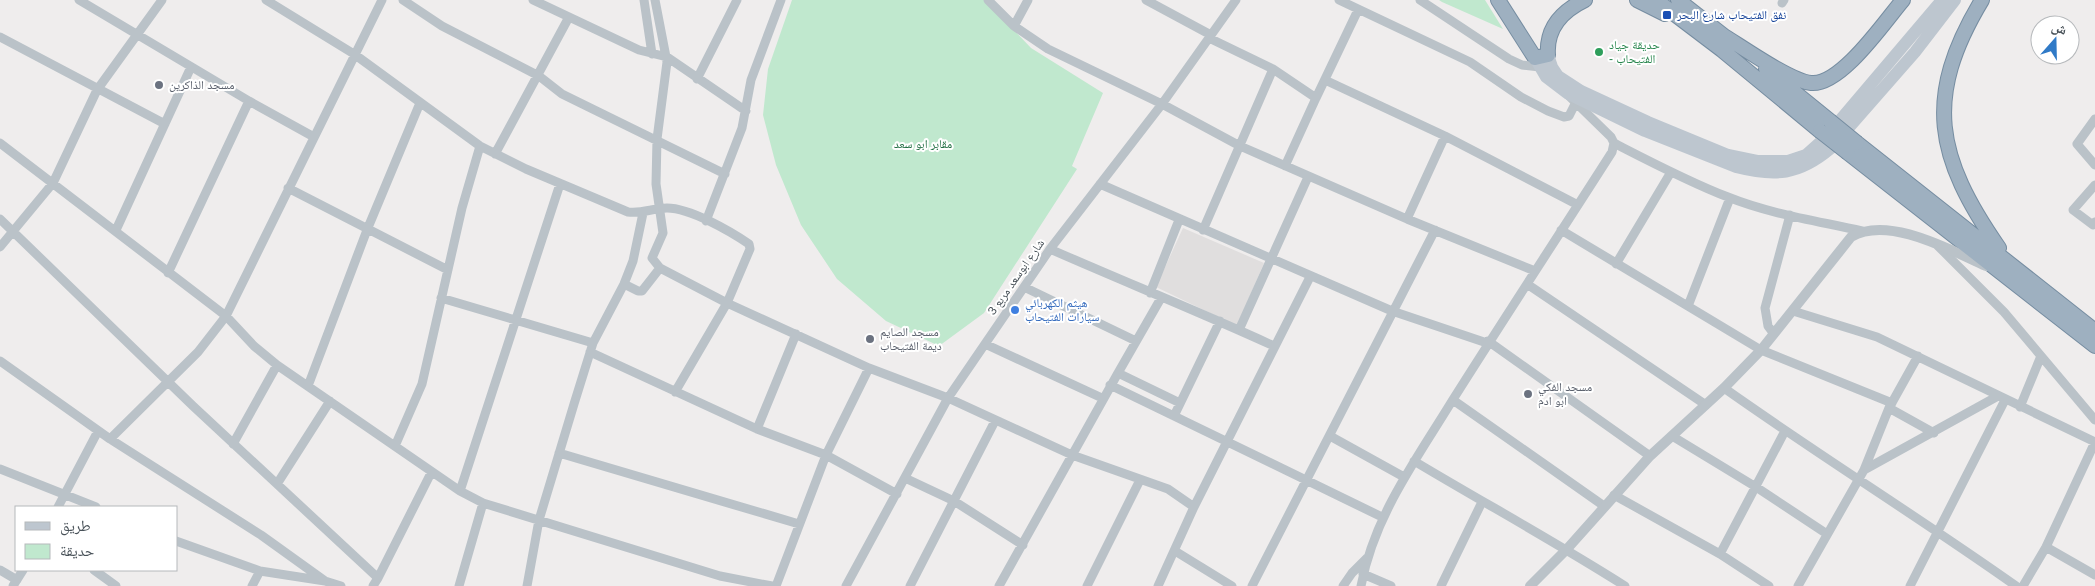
<svg xmlns="http://www.w3.org/2000/svg" width="2095" height="586" font-family="Arial,'Noto Naskh Arabic',sans-serif">
<style>
.education{fill:#e0dede}
.green{fill:#c0e8ce}
.lines{fill:none;stroke-linecap:round;stroke-linejoin:round}
.trunk-casing{stroke:#768da1;stroke-width:16}
.minor{stroke:#bac2c8;stroke-width:9}
.tertiary{stroke:#bac2c8;stroke-width:10}
.secondary{stroke:#bdc6cf;stroke-width:12}
.trunk{stroke:#9eb0c0;stroke-width:14}
.trunk-bridge-casing{stroke:#768da1;stroke-width:16;stroke-linecap:butt}
.trunk-bridge{stroke:#9eb0c0;stroke-width:14}
.transit-dot{fill:#1a4fb4;stroke:#fff;stroke-width:2}
.leisure-dot{fill:#2e9e5b;stroke:#fff;stroke-width:2}
.worship-dot{fill:#6b7280;stroke:#fff;stroke-width:2}
.shop-dot{fill:#3f7fe0;stroke:#fff;stroke-width:2}
.labels{text-anchor:middle;stroke-width:4;stroke-linejoin:round;paint-order:stroke}
.transit-label{font-size:12px;fill:#164399;stroke:#fff;text-anchor:start}
.leisure-label{font-size:12px;fill:#27864d;stroke:#fff;text-anchor:start}
.worship-label{font-size:12px;fill:#5b616d;stroke:#fff;text-anchor:start}
.park-label{font-size:12px;fill:#226f44;stroke:#fff}
.street-label{font-size:12px;fill:#485158;stroke:#fff}
.shop-label{font-size:12px;fill:#366cbe;stroke:#fff;text-anchor:start}
</style>
<rect width="100%" height="100%" fill="#efeded"/>
<path class="education" d="M1183 228 1264 263 1237 326 1156 287Z"/>
<path class="green" d="M792 0H985L1031 48 1103 93 1072 166 1077 169 984 313 939 346 886 321 837 279 801 225 776 165 763 115 768 69Z
M1439 0H1485L1503 29 1442 2Z"/>
<g class="lines">
<g class="trunk-casing">
<path id="trunk" d="M1498 0 1535 58 1548 55C1546 28 1562 11 1585 0
M1637 0 1665 14
M1656 0 1722 50 1820 131
M1678 0 1728 39
M1982 0C1923 98 1936 157 1999 248
M1721 34C1741 46 1790 81 1811 83 1841 86 1885 21 1903 0
M1766 69 1830 121
M1857 143 2095 331
M1848 153 2095 346"/>
</g>
<path class="minor" d="M79 0 249 101 314 137
M266 0 354 54 480 146 526 169 628 212C642 214 653 208 667 208 690 208 730 231 749 244L750 249 727 303 675 392
M403 0 442 26 539 76 562 94 725 174
M533 0 639 50 667 57 746 111
M644 0 652 54
M655 0 667 62 657 139 656 184 663 233 652 258 660 268
M988 0 1014 26 1048 49 1162 104 1240 146 1407 219 1535 271
M1146 0 1211 35
M1339 0 1470 62 1521 97 1548 111 1564 117 1569 116 1575 104
M1420 0 1509 59 1522 65 1540 67
M1782 3 1784 0
M1014 26 1028 0
M0 37 165 124
M1209 38 1273 69 1316 98 1358 10
M697 79 737 0
M1325 80 1445 136 1578 205
M2095 119 2077 144 2095 165
M0 143 226 316 254 346 277 365 460 491 483 503 720 576 772 586
M1614 143C1651 162 1689 182 1728 197 1770 214 1818 221 1862 231
M495 154 569 17
M1285 166 1316 98
M1100 184 1392 311 1487 343
M2095 185 2073 210 2093 225 2095 222
M288 188 448 270
M0 219 193 406 378 578 373 586
M1407 219 1445 136
M706 221 742 128 751 80 781 0
M116 230 191 67
M1203 230 1273 69
M1561 230 1761 350 1892 403
M1938 246 2004 312 2095 420
M0 247 53 183 97 90 162 0
M1050 249C1125 282 1200 312 1274 346
M1616 264 1671 172
M168 273 249 101
M624 284 638 291H642L660 268 727 303 869 368 948 398 1072 455 1168 489 1194 507 1310 277
M1527 284 1706 405
M1024 287 1136 341
M1150 293 1179 220
M441 298 593 343
M1688 306 1730 198
M1793 311 1877 337 2095 442
M1220 321 1174 416 1382 517
M1239 330 1308 177
M1774 334 1768 326 1765 308 1790 215
M1488 341 1650 456
M985 344 1102 398
M590 352 757 429 826 455 897 494
M0 361 110 439 261 535 325 581
M1118 373 1161 298
M1110 385 1174 416
M308 386 367 230 420 103
M1724 388C1820 456 1920 518 2016 586
M1453 400 1604 506
M2020 407 2041 356
M1889 408 1934 433
M757 429 796 334
M1330 436 1404 477
M1672 436 1756 487 1827 534
M110 439 198 352 226 316 382 0
M233 444 277 365
M395 446 422 384 462 208 480 146
M559 453 799 524
M1414 461C1484 503 1556 542 1625 586
M0 469 96 507
M1864 470 1998 396
M905 478 954 501 1023 545
M277 484 330 401
M460 491 560 184
M1614 495 1720 554 1769 586
M58 507 98 431
M176 541 260 571 325 581 341 586
M2046 547 2095 575
M1175 551 1232 586
M1720 554 1785 431
M0 570 17 580
M94 570 116 586
M1363 574 1391 586
M378 578 431 473
M13 586 23 570
M252 586 260 571
M459 586 483 503
M527 586 539 520 574 404 593 343 624 284 633 261 643 213
M776 586 826 455 869 368
M846 586 948 398 1050 249 1162 104 1236 0
M910 586 995 421
M999 586 1118 373 1180 403
M1087 586 1140 480
M1158 586 1194 507
M1252 586 1435 230
M1343 586 1352 573 1367 558
M1361 586C1374 516 1416 460 1452 401 1505 317 1559 235 1612 152L1614 143 1611 137 1568 95
M1441 586 1482 502
M1798 586 1864 470 1889 408 1918 356
M1910 586 2005 400
M2023 586 2046 547 2095 442"/>
<path class="tertiary" d="M1530 586 1567 549 1650 456 1724 388 1761 350 1851 237C1888 215 1950 250 1986 266"/>
<path class="secondary" d="M1548 55 1552 67 1558 76 1581 91 1648 122 1728 155 1757 161H1788L1806 155 1825 138 1942 0
M1535 58 1546 77 1567 93 1645 131 1736 167C1775 177 1799 175 1830 149L1915 52 1955 0"/>
<use href="#trunk" class="trunk"/>
<g class="trunk-bridge-casing">
<path id="trunk-bridge" d="M1830 121 1857 143
M1820 131 1848 153"/>
</g>
<use href="#trunk-bridge" class="trunk-bridge"/>
</g>
<rect class="transit-dot" x="1662" y="10" width="10" height="10" rx="2.5"/>
<circle class="leisure-dot" cx="1599" cy="52" r="5"/>
<g class="worship-dot">
<circle cx="159" cy="85" r="5"/>
<circle cx="870" cy="339" r="5"/>
<circle cx="1528" cy="394" r="5"/>
</g>
<circle class="shop-dot" cx="1015" cy="310" r="5"/>
<g class="labels">
<g class="transit-label">
<text x="1677" y="19">نفق الفتيحاب شارع البحر</text>
</g>
<g class="leisure-label">
<text x="1609" y="49">حديقة جياد<tspan x="1609" dy="14">- الفتيحاب</tspan></text>
</g>
<g class="worship-label">
<text x="169" y="89">مسجد الذاكرين</text>
<text x="880" y="336">مسجد الصايم<tspan x="880" dy="14">ديمة الفتيحاب</tspan></text>
<text x="1538" y="391">مسجد الفكي<tspan x="1538" dy="14">ابو ادم</tspan></text>
</g>
<g class="park-label">
<text x="923" y="148">مقابر ابو سعد</text>
</g>
<g class="street-label">
<text transform="translate(1016 277) rotate(-55)" y="4">شارع ابوسعد مربع 3</text>
</g>
<g class="shop-label">
<text x="1025" y="307">هيثم الكهربائي<tspan x="1025" dy="14">سيارات الفتيحاب</tspan></text>
</g>
</g>
<rect x="15" y="506" width="162" height="65" fill="#ffffff" stroke="#b6b9bc"/>
<rect x="25" y="522" width="25" height="8" fill="#bdc6cf" stroke="#b6b9bc"/>
<text x="60" y="531" font-size="15" fill="#485158">طريق</text>
<rect x="25" y="544" width="25" height="15" fill="#c0e8ce" stroke="#b6b9bc"/>
<text x="60" y="556" font-size="15" fill="#485158">حديقة</text>
<g transform="translate(2055 40) rotate(20)"><circle r="24" fill="#ffffff" stroke="#b6b9bc"/>
<path d="M0-4L9 19L0 12L-9 19Z" fill="#307ac7"/>
<text y="-8" font-size="14" font-weight="bold" text-anchor="middle" fill="#485158">ش</text>
</g>
</svg>
